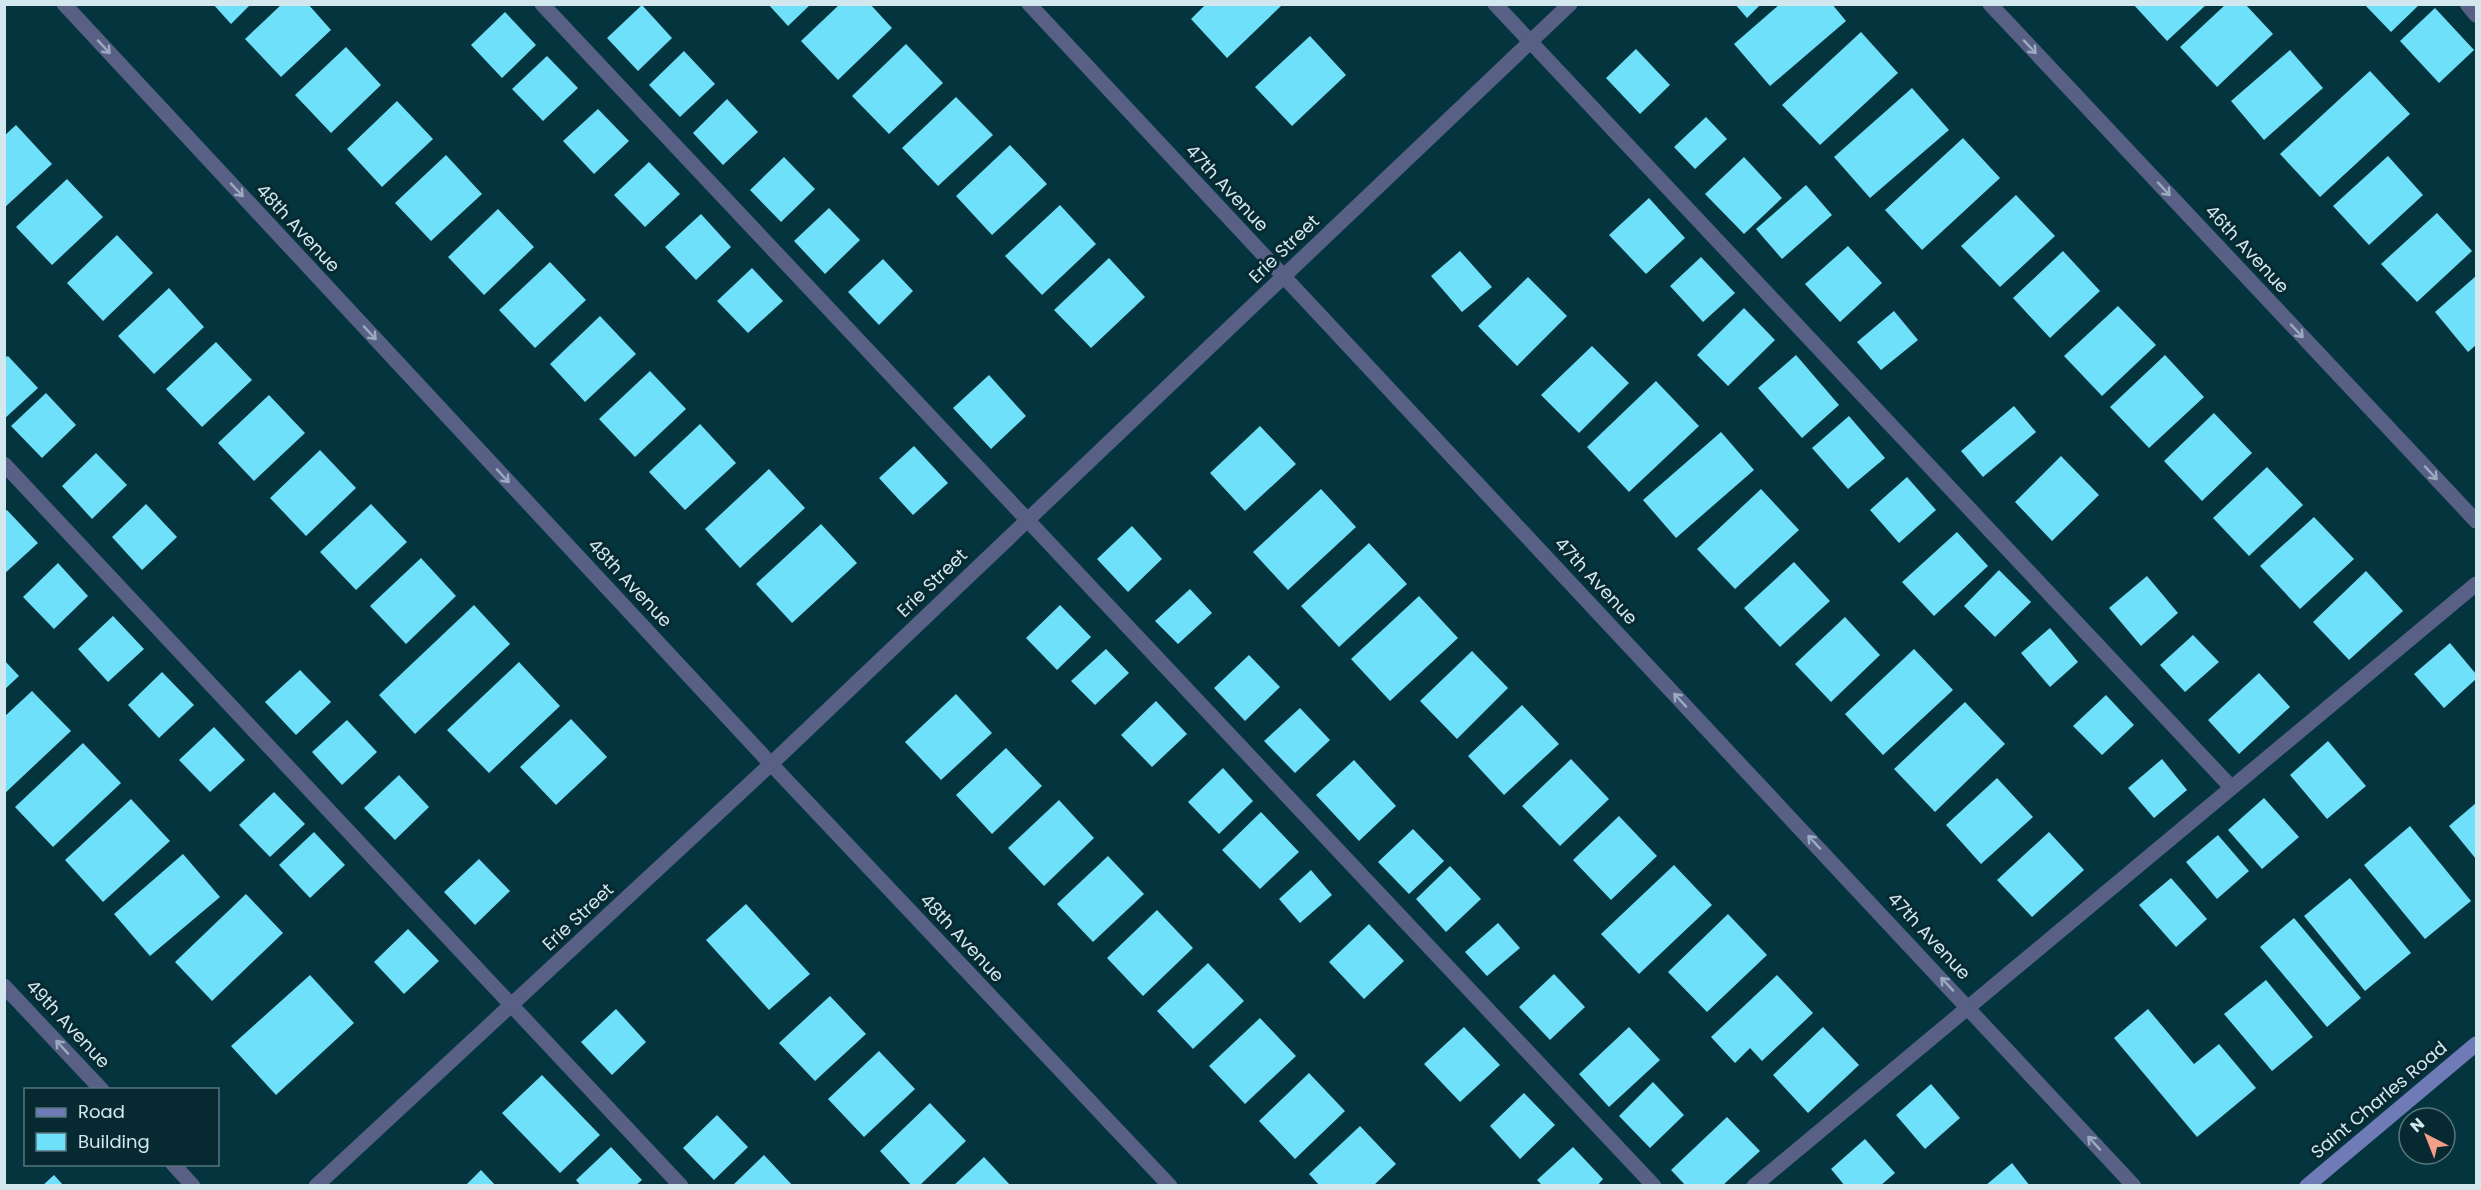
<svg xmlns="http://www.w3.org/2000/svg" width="2481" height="1190" font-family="Poppins,sans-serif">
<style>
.building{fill:#6fe0fa}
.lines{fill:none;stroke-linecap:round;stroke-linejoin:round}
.lane{stroke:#586086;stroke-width:15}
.street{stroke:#586086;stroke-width:15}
.secondary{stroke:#6f7bb6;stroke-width:15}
.oneway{stroke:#9babbf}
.labels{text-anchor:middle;stroke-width:6;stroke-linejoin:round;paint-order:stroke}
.street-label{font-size:18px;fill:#d2e8ee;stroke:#072931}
</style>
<rect width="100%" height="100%" fill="#04353e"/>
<path class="building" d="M213 4H251L231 24Z
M282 4H308L331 30 281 77 245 39Z
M768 4H811L788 26Z
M840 4H870L892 28 838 80 801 41Z
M1206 4H1280L1281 6 1227 58 1191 19Z
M1735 4H1761L1747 18Z
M1780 4H1832L1846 21 1770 86 1734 44Z
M2133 4H2207L2167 41Z
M2364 4H2420L2391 32Z
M642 5 672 38 638 71 607 38Z
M2225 5H2246L2273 34 2217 87 2180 47Z
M2435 8 2474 50 2439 83 2400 41Z
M505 12 536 45 502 78 471 45Z
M1861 32 1898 73 1820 145 1782 105Z
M1310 36 1346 75 1292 126 1255 87Z
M906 44 943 83 889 134 852 96Z
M346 47 381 85 331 133 295 95Z
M1636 49 1670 85 1640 114 1606 78Z
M2290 50 2323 88 2264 140 2231 101Z
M684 51 715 84 680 117 649 85Z
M547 56 578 88 543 121 512 89Z
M2370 71 2410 114 2320 197 2280 154Z
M1912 88 1949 130 1870 198 1834 157Z
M956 97 993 135 938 186 902 148Z
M727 99 758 132 723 165 693 133Z
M397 101 433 139 382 187 347 149Z
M598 109 629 141 594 174 563 141Z
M1706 117 1727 139 1695 169 1674 147Z
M16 125 52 164 4 208V136Z
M1963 138 2000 178 1922 250 1885 210Z
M1010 145 1047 184 992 235 956 196Z
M446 155 482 194 431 241 395 203Z
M2388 156 2423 195 2369 245 2333 206Z
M784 157 815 189 781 222 750 190Z
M1744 157 1782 198 1744 234 1705 194Z
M649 162 680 194 645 227 614 195Z
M67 179 103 217 52 265 16 227Z
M1806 185 1832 215 1782 259 1756 229Z
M2016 195 2055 236 2000 287 1961 246Z
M1649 198 1685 238 1646 274 1609 235Z
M1060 205 1096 244 1042 295 1005 256Z
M829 208 860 240 825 274 794 241Z
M498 209 534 247 484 295 448 257Z
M2437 213 2472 251 2417 302 2381 264Z
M701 214 731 247 696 280 665 247Z
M117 235 153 273 103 321 67 283Z
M1848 246 1882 283 1840 322 1805 284Z
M1460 251 1492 287 1462 312 1431 276Z
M2063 251 2100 291 2050 338 2013 298Z
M1701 257 1735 293 1703 322 1670 286Z
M1109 258 1145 297 1091 348 1054 310Z
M883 259 913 291 879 325 848 292Z
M550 262 586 300 535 348 499 310Z
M752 268 783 301 748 333 717 301Z
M2476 276V345L2468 352 2435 312Z
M1528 277 1567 316 1517 366 1478 326Z
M169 288 204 327 154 374 118 336Z
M2118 306 2156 345 2102 396 2064 356Z
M1744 308 1775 340 1728 386 1697 355Z
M1894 311 1918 340 1881 370 1857 342Z
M600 316 636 354 585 402 550 364Z
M216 342 252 380 202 427 166 389Z
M1592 346 1629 383 1579 433 1541 395Z
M1796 355 1839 405 1802 438 1758 388Z
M2165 355 2204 397 2149 448 2110 407Z
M8 356 38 388 4 419V358Z
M650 371 686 409 635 457 599 419Z
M989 375 1026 416 991 449 953 408Z
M1656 381 1699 426 1629 492 1587 447Z
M46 393 76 425 42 458 11 426Z
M269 395 305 433 254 481 218 443Z
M2014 406 2036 432 1983 477 1961 451Z
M2214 413 2252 453 2202 501 2164 461Z
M1849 416 1885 458 1848 489 1812 448Z
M700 424 736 463 685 510 649 472Z
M1260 426 1296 464 1245 511 1210 473Z
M1721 432 1754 470 1676 538 1643 500Z
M914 446 948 483 913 515 879 478Z
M320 450 356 488 306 536 270 498Z
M96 453 127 485 92 519 62 486Z
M2061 456 2099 495 2052 541 2015 502Z
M2267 467 2303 505 2249 556 2213 518Z
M769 469 805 508 740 568 705 529Z
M1907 477 1936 510 1899 543 1870 510Z
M1321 489 1356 527 1288 590 1253 552Z
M1761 489 1799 530 1735 589 1697 549Z
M146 504 177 537 142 570 112 537Z
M371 504 407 542 356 590 320 552Z
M7 510 38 543 4 574V512Z
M2314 517 2354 559 2300 609 2260 566Z
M821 524 857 563 792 623 756 584Z
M1132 526 1162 559 1128 592 1097 559Z
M1957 532 1988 566 1934 616 1902 582Z
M1369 543 1407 584 1339 647 1301 606Z
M421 558 456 596 406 644 370 606Z
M1794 562 1830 601 1780 647 1744 608Z
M58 563 88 596 54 629 23 597Z
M1999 570 2031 602 1995 637 1964 606Z
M2366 571 2403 611 2349 660 2313 622Z
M2147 576 2178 613 2141 646 2109 608Z
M1190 589 1212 613 1178 644 1155 621Z
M1419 596 1458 638 1390 701 1351 659Z
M474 605 510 644 415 734 379 695Z
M1060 605 1091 637 1057 670 1026 638Z
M113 616 144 649 108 682 78 649Z
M1845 617 1880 655 1831 702 1795 664Z
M2050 628 2078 662 2050 687 2021 653Z
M2193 635 2219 662 2185 692 2160 665Z
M2450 643 2476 674V679L2444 708 2414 674Z
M1106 649 1129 673 1095 705 1071 681Z
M1914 649 1953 690 1883 755 1845 714Z
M1472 651 1508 688 1457 739 1420 701Z
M1249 655 1280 687 1245 721 1214 688Z
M4 660 19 676 4 690Z
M519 662 560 706 489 773 447 730Z
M300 670 331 702 296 735 265 702Z
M162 672 194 705 159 738 128 705Z
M2259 673 2290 707 2239 754 2208 720Z
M32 691 71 731 4 794V717Z
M956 694 992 733 941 780 905 742Z
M2106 695 2134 725 2102 755 2073 726Z
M1156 701 1187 734 1152 767 1121 735Z
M1965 702 2005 744 1935 812 1894 769Z
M1522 705 1559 744 1504 795 1468 756Z
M1300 708 1330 740 1295 773 1264 741Z
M571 719 607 757 556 805 520 767Z
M347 720 377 752 342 785 312 752Z
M214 727 245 760 210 792 179 760Z
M2328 741 2366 786 2327 819 2290 775Z
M83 743 121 783 53 847 15 807Z
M1006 748 1042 786 992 834 956 795Z
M1571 759 1609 799 1560 846 1522 806Z
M2162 759 2187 790 2154 818 2128 788Z
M1354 760 1396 806 1359 841 1316 795Z
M1223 768 1253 801 1219 834 1188 802Z
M399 775 429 807 395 840 364 808Z
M1997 778 2033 817 1981 864 1946 825Z
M274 792 305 824 270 857 239 825Z
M2264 798 2299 837 2262 869 2228 830Z
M131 799 170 841 103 902 65 860Z
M1059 800 1094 838 1044 886 1008 848Z
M2476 803V859L2449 826Z
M1261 812 1299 852 1260 889 1222 850Z
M1619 816 1657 856 1611 900 1573 860Z
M2410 826 2471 901 2425 939 2364 865Z
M1413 829 1444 861 1409 894 1378 862Z
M314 832 345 865 310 898 279 865Z
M2049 832 2084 870 2032 917 1997 880Z
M2218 835 2249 871 2217 899 2186 862Z
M183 854 220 897 150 956 114 914Z
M1108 856 1144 894 1093 942 1057 904Z
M479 859 510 891 475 925 444 892Z
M1674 865 1712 905 1639 974 1601 934Z
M1450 866 1481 899 1446 932 1416 899Z
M1311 870 1332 895 1300 923 1279 899Z
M2171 878 2207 919 2176 947 2139 905Z
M2350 878 2411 953 2365 991 2304 916Z
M246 894 283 933 212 1001 175 962Z
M746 904 810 974 769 1010 706 940Z
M1157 910 1193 948 1143 996 1107 958Z
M1728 914 1767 955 1707 1012 1668 972Z
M2294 918 2361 998 2327 1027 2260 947Z
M1498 923 1520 948 1487 976 1465 952Z
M1369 924 1404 961 1364 999 1329 962Z
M408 929 439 961 404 994 374 962Z
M1208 963 1244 1001 1193 1049 1157 1011Z
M1554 974 1585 1007 1550 1040 1519 1007Z
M310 975 354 1023 276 1095 231 1046Z
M1777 975 1813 1013 1762 1061 1750 1048 1735 1063 1711 1037Z
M2266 980 2313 1037 2272 1071 2224 1014Z
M830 996 866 1034 815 1081 779 1043Z
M616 1009 646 1042 612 1075 581 1042Z
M2148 1009 2194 1064 2219 1044 2256 1088 2197 1137 2114 1038Z
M1260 1018 1296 1056 1245 1104 1209 1066Z
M1464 1027 1500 1065 1460 1102 1424 1064Z
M1629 1027 1660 1060 1609 1107 1579 1074Z
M1823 1027 1859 1065 1808 1113 1773 1075Z
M879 1051 915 1089 864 1137 828 1099Z
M1309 1073 1345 1111 1295 1159 1259 1121Z
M542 1075 600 1135 560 1173 502 1113Z
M1653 1082 1684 1115 1650 1148 1619 1116Z
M1931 1084 1960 1118 1925 1149 1896 1115Z
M1524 1093 1555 1125 1520 1159 1490 1126Z
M930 1103 966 1141 919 1186H912L880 1151Z
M717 1115 748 1147 714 1180 683 1148Z
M1727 1117 1760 1151 1722 1186H1686L1671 1170Z
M1360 1126 1396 1164 1373 1186H1320L1309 1174Z
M1865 1139 1895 1173 1880 1186H1845L1831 1169Z
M611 1147 642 1180 635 1186H581L576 1180Z
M1573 1147 1603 1179 1597 1186H1543L1537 1180Z
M764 1155 793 1186H732Z
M984 1157 1011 1186H953Z
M2012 1163 2030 1186H1985Z
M481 1170 496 1186H465Z
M54 1175 64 1186H42Z"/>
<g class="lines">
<path class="lane" d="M542 4 1654 1186
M1495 4 2231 787
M2467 4 2476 15
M4 464 681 1186
M1754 1186 2476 584"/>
<path class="street" d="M64 4 771 764 1170 1186
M1029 4 2134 1186
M1990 4 2476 521
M4 986 102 1090
M173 1164 193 1186
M316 1186 771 764 1570 4"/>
<path class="secondary" d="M2307 1186 2476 1044"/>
</g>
<defs><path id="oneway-shaft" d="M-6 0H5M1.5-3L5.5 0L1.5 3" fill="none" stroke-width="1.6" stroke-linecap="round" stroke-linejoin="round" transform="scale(1.5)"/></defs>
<g class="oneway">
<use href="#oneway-shaft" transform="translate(104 47) rotate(47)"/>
<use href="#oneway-shaft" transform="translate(2030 47) rotate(47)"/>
<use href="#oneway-shaft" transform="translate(2164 189) rotate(47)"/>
<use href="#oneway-shaft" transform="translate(237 190) rotate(47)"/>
<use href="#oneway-shaft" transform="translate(2297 331) rotate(47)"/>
<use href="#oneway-shaft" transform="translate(370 333) rotate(47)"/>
<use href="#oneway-shaft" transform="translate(2431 473) rotate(47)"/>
<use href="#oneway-shaft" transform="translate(503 476) rotate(47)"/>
<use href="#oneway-shaft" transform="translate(1680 700) rotate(-133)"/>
<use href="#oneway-shaft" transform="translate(1814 842) rotate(-133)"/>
<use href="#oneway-shaft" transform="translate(1947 984) rotate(-133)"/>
<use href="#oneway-shaft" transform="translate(62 1047) rotate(-133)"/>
<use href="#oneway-shaft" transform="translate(2094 1143) rotate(-133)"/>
</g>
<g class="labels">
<g class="street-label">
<text transform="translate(1227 188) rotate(47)" y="6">47th Avenue</text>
<text transform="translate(298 228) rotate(47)" y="6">48th Avenue</text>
<text transform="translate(1284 249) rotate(-44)" y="6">Erie Street</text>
<text transform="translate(2247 249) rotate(47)" y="6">46th Avenue</text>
<text transform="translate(1596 581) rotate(47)" y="6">47th Avenue</text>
<text transform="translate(630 583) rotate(47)" y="6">48th Avenue</text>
<text transform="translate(932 583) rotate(-44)" y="6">Erie Street</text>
<text transform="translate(578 917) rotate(-43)" y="6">Erie Street</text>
<text transform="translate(1929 936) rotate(47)" y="6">47th Avenue</text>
<text transform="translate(962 938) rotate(47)" y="6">48th Avenue</text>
<text transform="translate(68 1024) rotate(47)" y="6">49th Avenue</text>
<text transform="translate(2379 1100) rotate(-40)" y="6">Saint Charles Road</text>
</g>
</g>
<rect width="2481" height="1190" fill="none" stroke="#d2e8ee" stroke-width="12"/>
<rect x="24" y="1088" width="195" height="78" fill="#072931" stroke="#58757d" stroke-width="1.5"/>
<rect x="36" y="1108" width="30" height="9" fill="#6f7bb6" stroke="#58757d" stroke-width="1.5"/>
<text x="78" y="1118" font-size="18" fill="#d2e8ee">Road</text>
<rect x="36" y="1133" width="30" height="18" fill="#6fe0fa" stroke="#58757d" stroke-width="1.5"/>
<text x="78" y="1148" font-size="18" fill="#d2e8ee">Building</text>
<g transform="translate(2427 1136) rotate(318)"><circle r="28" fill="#072931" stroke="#58757d" stroke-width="1.5"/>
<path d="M0-4.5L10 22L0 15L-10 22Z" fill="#f49e88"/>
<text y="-9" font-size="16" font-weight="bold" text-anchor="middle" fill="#d2e8ee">N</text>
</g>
</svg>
